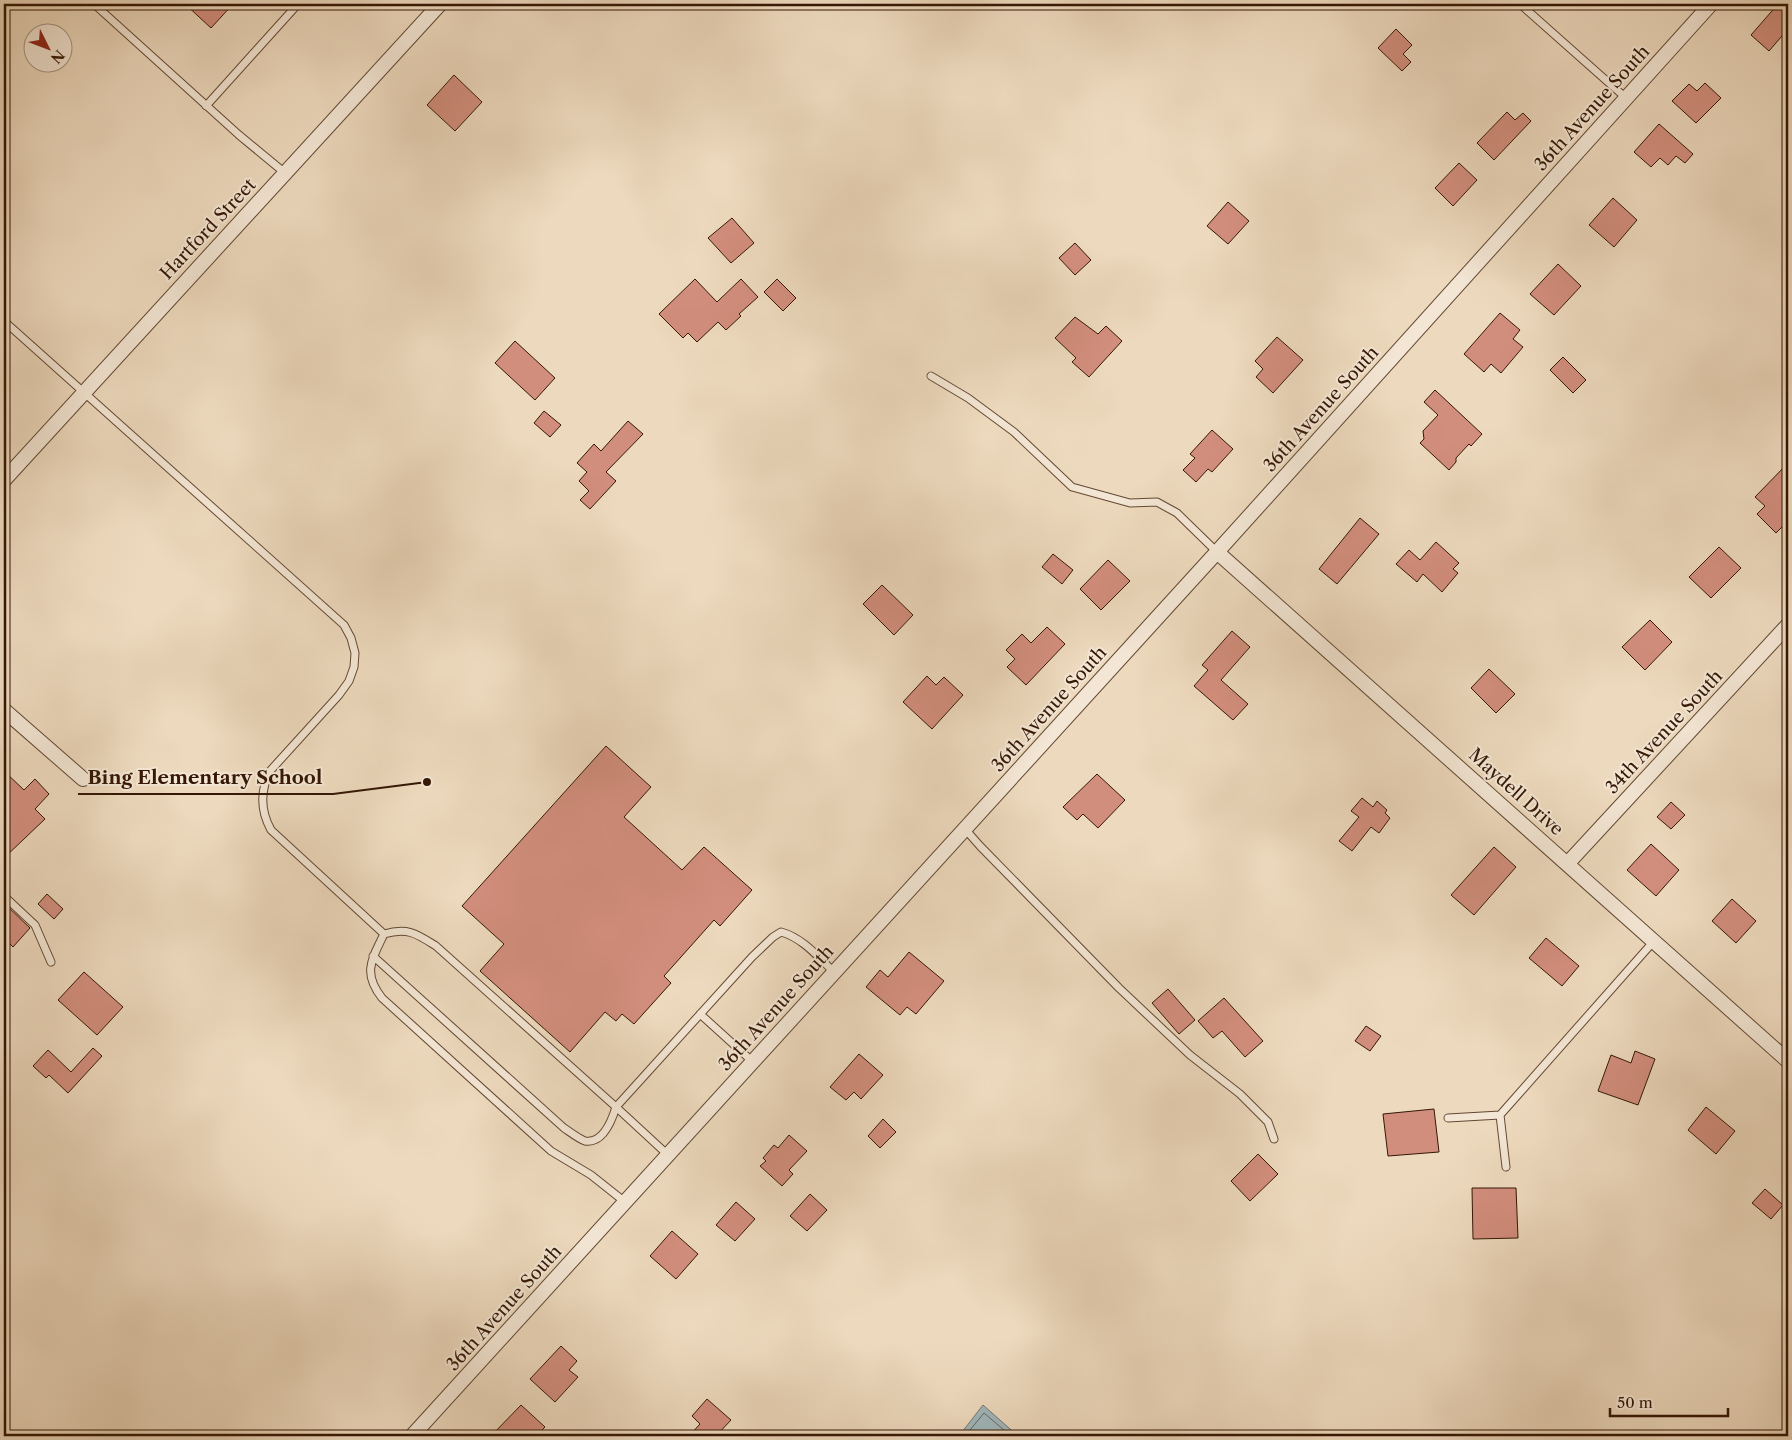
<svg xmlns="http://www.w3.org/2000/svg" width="1792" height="1440" font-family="'Libre Caslon Text',serif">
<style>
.water{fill:#9fb7bc;stroke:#757773}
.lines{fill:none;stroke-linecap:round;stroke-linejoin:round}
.shore{stroke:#6a6760;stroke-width:1}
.building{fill:#d28e7d;stroke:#351705}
.service-casing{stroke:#634833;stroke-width:9}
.minor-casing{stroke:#634833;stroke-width:16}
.service{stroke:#f3e6d4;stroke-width:7}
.minor{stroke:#f3e6d4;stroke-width:14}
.labels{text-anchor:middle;stroke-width:4;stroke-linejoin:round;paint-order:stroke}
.street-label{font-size:18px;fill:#351705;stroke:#f3e6d4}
.leader{fill:none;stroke:#351705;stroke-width:2}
.callout-dot{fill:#351705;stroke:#f3e6d4;stroke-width:2}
.callout-label{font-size:19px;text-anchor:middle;font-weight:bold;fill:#351705;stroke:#f3e6d4;stroke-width:4;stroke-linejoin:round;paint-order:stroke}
</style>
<rect width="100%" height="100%" fill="#edd9bd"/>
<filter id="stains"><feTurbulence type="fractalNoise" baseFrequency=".004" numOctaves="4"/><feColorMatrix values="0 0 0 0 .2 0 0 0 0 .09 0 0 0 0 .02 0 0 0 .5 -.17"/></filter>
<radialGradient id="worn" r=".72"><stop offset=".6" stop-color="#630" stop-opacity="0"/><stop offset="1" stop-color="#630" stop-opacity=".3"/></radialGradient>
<path class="water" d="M983 1405 1018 1436H959Z"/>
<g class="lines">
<path class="shore" d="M965 1436 984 1413 1011 1436"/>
</g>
<path class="building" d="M185 4H233L211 28Z
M1778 4H1788V29L1769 51 1751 35Z
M1396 29 1412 45 1403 54 1411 62 1402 71 1378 48Z
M454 75 482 102 455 131 427 105Z
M1705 83 1721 98 1696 123 1672 101 1689 84 1697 91Z
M1507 112 1515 120 1523 113 1531 121 1494 160 1477 143Z
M1659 124 1693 154 1685 163 1676 156 1668 165 1660 158 1651 167 1634 152Z
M1459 163 1477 180 1453 206 1435 188Z
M1613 198 1637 220 1614 247 1589 225Z
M1228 202 1249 221 1228 244 1207 226Z
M732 218 754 243 731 263 708 238Z
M1075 243 1091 260 1075 275 1059 258Z
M1558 264 1581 286 1554 315 1530 294Z
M695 279 717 302 741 279 758 297 739 314 741 316 726 330 718 322 697 342 688 333 683 338 659 314Z
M777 279 796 298 783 311 764 292Z
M1500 313 1520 330 1513 339 1523 347 1501 373 1491 364 1484 372 1464 354Z
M1075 317 1098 334 1106 326 1122 341 1089 377 1072 362 1076 358 1055 338Z
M1277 337 1303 360 1273 393 1256 377 1263 369 1255 361Z
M515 341 555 378 535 400 495 363Z
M1563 357 1586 380 1573 393 1550 370Z
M1435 390 1482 434 1471 446 1469 444 1456 458V462L1449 470 1420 443 1424 439 1423 431 1438 415 1424 402Z
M544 411 561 425 550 437 534 423Z
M628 421 643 434 606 472 616 481 590 509 580 500 589 491 579 481 587 472 577 463 594 444 601 451Z
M1212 430 1233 449 1212 472 1208 469 1196 482 1183 470 1195 458 1190 454Z
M1788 463V521L1776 533 1757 514 1765 506 1755 497Z
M1360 518 1379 534 1337 584 1319 569Z
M1436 542 1459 563 1453 569 1458 573 1442 592 1423 574 1417 582 1396 564 1409 550 1420 560Z
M1719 547 1741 568 1711 598 1689 577Z
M1053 554 1073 570 1062 584 1042 567Z
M1108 560 1130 581 1101 610 1080 589Z
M882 585 913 615 894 635 863 604Z
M1650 620 1672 642 1645 670 1622 647Z
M1047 627 1065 644 1026 685 1007 667 1015 659 1006 650 1022 634 1031 643Z
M1232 631 1250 647 1221 680 1248 704 1233 720 1194 686 1208 670 1202 665Z
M1489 669 1515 694 1496 713 1471 688Z
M927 676 936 685 944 677 963 695 932 729 903 702Z
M606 746 651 787 624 817 682 870 704 847 752 890 720 926 714 920 664 976 671 983 634 1024 622 1014 616 1021 605 1012 570 1052 480 971 504 944 462 906Z
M4 771 24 790 35 779 49 794 35 809 45 819 4 858Z
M1097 774 1125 800 1098 828 1083 814 1077 820 1063 807Z
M1362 798 1373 807 1377 801 1387 810 1385 813 1390 818 1379 833 1371 827 1352 851 1339 841 1359 817 1351 811Z
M1671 802 1685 815 1671 829 1657 817Z
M1651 844 1679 870 1656 896 1627 870Z
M1494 847 1516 867 1474 915 1451 895Z
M47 894 63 909 54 919 38 904Z
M1732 899 1756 921 1736 943 1712 921Z
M4 903 30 928 13 947 4 938Z
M1546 938 1579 966 1562 986 1529 958Z
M909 952 944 981 916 1014 907 1007 900 1015 866 987 880 970 888 977Z
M84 972 123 1007 97 1035 58 1000Z
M1168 989 1195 1020 1179 1034 1152 1003Z
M1224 998 1263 1041 1245 1057 1222 1031 1213 1038 1198 1021Z
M1366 1026 1381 1036 1370 1051 1355 1041Z
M93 1048 102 1056 68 1093 49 1075 46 1078 33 1066 48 1050 71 1072Z
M1635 1051 1655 1059 1638 1105 1598 1091 1611 1055 1631 1063Z
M859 1054 883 1075 861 1099 854 1092 846 1100 830 1087Z
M1706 1107 1735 1131 1716 1154 1688 1130Z
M1434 1109 1439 1152 1388 1156 1383 1114Z
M883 1119 896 1132 880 1148 868 1136Z
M789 1135 807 1151 789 1170 793 1174 782 1186 760 1166 766 1161 763 1158 774 1145 778 1148Z
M1258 1154 1278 1174 1250 1201 1231 1181Z
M1472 1188H1516L1518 1238 1473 1239Z
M1765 1189 1783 1205 1771 1219 1752 1203Z
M810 1194 827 1210 807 1231 790 1216Z
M736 1202 755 1219 735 1241 716 1225Z
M672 1231 698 1254 676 1279 650 1256Z
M561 1346 577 1361 569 1370 578 1377 555 1402 530 1379Z
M707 1399 731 1420 716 1436H689L700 1424 692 1416Z
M521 1405 545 1427 536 1436H491Z"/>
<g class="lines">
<g class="service-casing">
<path id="service" d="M94 4 239 135 285 173
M1520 4 1626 98
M206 106 298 4
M4 321 344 625 351 638 355 653 354 667 349 681 339 695 270 771C260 791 260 810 271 830L384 934C408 927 417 934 436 946L616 1107C612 1120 603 1144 585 1141 579 1139 570 1132 564 1128L373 956
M931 376 968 398 1014 432 1072 487 1130 503 1157 502 1177 513 1217 552
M965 829 980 846 1119 988 1190 1055 1240 1094 1268 1122 1274 1139
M4 896 35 925 51 962
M384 934C372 959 362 973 382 998L551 1151 591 1175 625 1202
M700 1014 753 1062
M1448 1118 1500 1115
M668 1155 616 1107 752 957 773 937 781 932C803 938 818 957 834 972
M1506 1167 1500 1115 1654 941"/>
</g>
<g class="minor-casing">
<path id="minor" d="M4 480 440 4
M1217 552 1788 1061
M4 710 83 779
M1568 863 1788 625
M412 1436 1217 552 1711 4"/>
</g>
<use href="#service" class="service"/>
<use href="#minor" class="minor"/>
</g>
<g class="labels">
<g class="street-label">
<text transform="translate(1592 108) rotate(-48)" y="6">36th Avenue South</text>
<text transform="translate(208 229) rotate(-47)" y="6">Hartford Street</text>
<text transform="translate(1321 409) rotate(-48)" y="6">36th Avenue South</text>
<text transform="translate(1049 709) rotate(-48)" y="6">36th Avenue South</text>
<text transform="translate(1664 732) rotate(-47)" y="6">34th Avenue South</text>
<text transform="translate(1516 792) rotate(42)" y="6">Maydell Drive</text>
<text transform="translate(776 1008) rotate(-48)" y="6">36th Avenue South</text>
<text transform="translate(504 1308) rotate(-48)" y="6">36th Avenue South</text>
</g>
</g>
<path class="leader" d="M427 782L333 794H78"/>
<circle class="callout-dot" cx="427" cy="782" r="5"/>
<g class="callout-label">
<text x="205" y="784">Bing Elementary School</text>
</g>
<rect width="1792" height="1440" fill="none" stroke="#edd9bd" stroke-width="20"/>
<rect x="5" y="5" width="1782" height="1430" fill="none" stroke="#351705" stroke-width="2.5"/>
<rect x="10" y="10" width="1772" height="1420" fill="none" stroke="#351705"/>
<g transform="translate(48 48) rotate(132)"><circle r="24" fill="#f3e6d4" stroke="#a79381"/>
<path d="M0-4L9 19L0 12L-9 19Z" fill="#8f2418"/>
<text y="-8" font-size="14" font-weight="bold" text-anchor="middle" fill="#351705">N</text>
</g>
<path d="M1610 1408v8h118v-8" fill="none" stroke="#351705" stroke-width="2.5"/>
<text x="1617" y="1408" font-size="15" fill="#351705" stroke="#f3e6d4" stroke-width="4" paint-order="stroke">50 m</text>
<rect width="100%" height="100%" filter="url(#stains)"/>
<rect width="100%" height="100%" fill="url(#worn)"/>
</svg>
